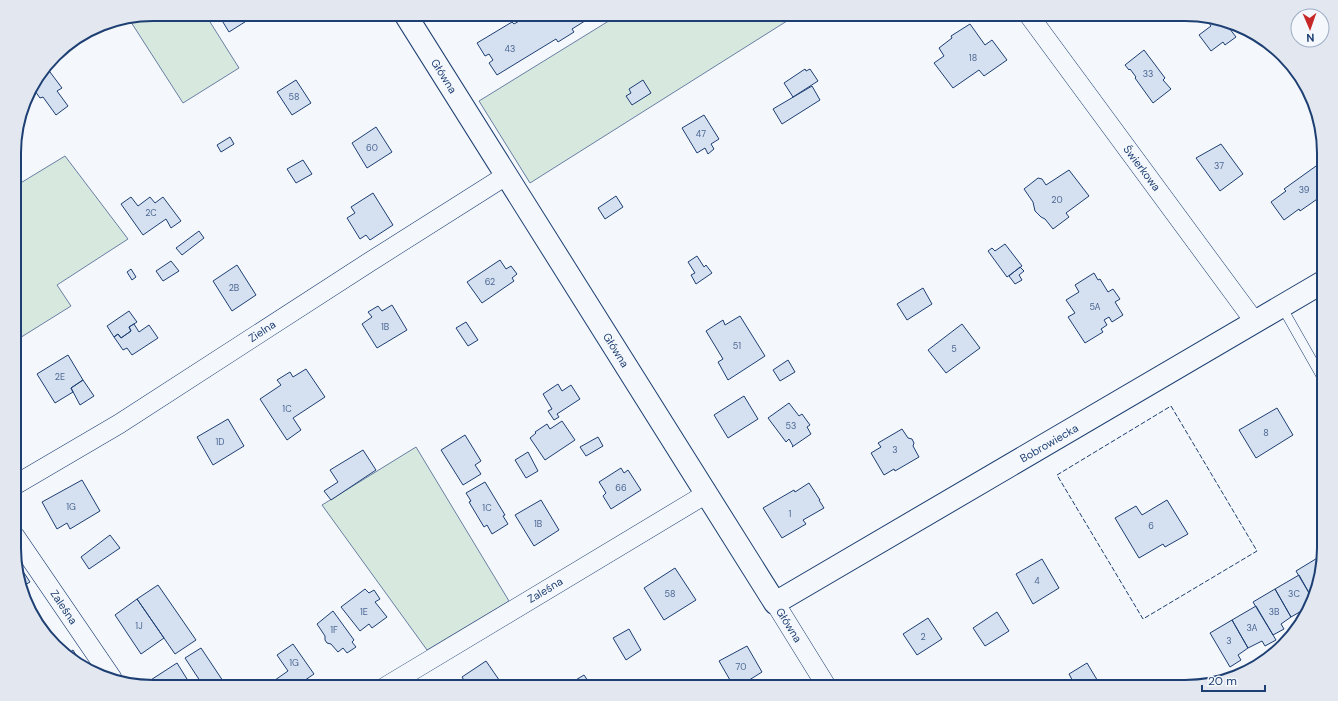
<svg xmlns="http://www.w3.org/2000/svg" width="1338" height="701" font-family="'DM Sans',sans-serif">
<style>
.green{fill:#d7e8df;stroke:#687fa3}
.building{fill:#d5e0f0;stroke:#1d3f73}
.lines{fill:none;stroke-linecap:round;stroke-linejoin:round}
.service-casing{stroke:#1d3f73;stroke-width:10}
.minor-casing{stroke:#1d3f73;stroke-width:20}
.tertiary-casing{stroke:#1d3f73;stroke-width:24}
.service{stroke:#f4f7fb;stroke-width:9}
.minor{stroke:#f4f7fb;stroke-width:19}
.tertiary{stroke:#f4f7fb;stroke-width:22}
.fence{stroke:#1d3f73;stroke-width:1;stroke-dasharray:5 2;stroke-linecap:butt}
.labels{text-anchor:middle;stroke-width:3;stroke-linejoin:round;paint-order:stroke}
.number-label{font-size:9px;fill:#4b6792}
.street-label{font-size:11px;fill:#1d3f73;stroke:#f4f7fb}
.rim{fill:none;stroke:#1d3f73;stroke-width:2}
</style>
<rect width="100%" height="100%" fill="#f4f7fb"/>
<path class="green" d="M153 14H205L239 68 183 103 129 19Z
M620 14H798L530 183 479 101Z
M65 156 128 239 57 285 71 306 15 341 14 187Z
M416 447 509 601 427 650 322 505Z"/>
<path class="building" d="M218 14H246L245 15 248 20 229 32Z
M531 14H596L572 29 574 32 558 42 556 39 497 75 489 63 493 60 489 54 485 56 477 43 512 22 514 24Z
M901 14H916L906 21Z
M1098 14H1113L1103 21Z
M1212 20 1226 24 1236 37 1225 45 1223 42 1211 51 1199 35 1211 26 1209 23Z
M970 24 985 45 992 40 1007 60 984 76 979 70 953 88 934 63 944 56 939 48 952 38 951 36Z
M1144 50 1165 78 1163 80 1171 89 1153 103 1135 78 1136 77 1130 69 1129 70 1125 65Z
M52 61 54 63 47 68 62 88 57 91 68 106 56 115 43 97 40 98 32 87Z
M805 69 806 71 810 69 818 81 793 97 784 83Z
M296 80 311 103 292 115 277 92Z
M643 80 651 93 632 105 626 96 631 93 629 89Z
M812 86 820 100 782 124 773 109Z
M704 115 719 139 711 144 714 149 708 154 705 148 697 153 682 128Z
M376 127 392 152 367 168 352 143Z
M230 137 234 144 221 152 217 145Z
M1221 144 1243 174 1220 191 1196 158Z
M303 160 312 174 296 183 287 169Z
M1323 161V195L1300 211 1299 209 1284 220 1271 202 1286 191 1284 189Z
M1069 170 1089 196 1066 213 1069 217 1053 229 1045 219 1041 217 1035 211 1033 202 1024 189 1038 178 1042 179 1046 185Z
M373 193 393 225 370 240 366 235 360 239 347 218 355 213 351 207Z
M616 196 623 207 605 219 598 208Z
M131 197 138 206 150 197 155 203 163 197 181 221 171 228 166 219 143 235 121 204Z
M199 231 204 238 182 255 176 248Z
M1005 244 1022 266 1007 277 988 251 992 248 995 251Z
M697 256 704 267 706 265 712 273 696 284 691 275 695 273 688 262Z
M500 260 506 269 511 266 517 274 512 278 514 281 482 303 467 282Z
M171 261 179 271 163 281 156 271Z
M237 265 256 295 232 311 213 281Z
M1020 267 1024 271 1019 275 1022 280 1015 284 1009 276Z
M131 269 136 277 132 280 127 272Z
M1094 273 1098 280 1100 279 1108 292 1113 289 1120 299 1115 302 1123 315 1112 322 1109 317 1104 320 1107 325 1101 329 1103 332 1085 343 1068 317 1075 313 1066 300 1079 292 1075 285Z
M923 288 932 304 907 320 897 304Z
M392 305 407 330 377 348 362 324 372 317 368 312 378 306 382 311Z
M129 311 137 322 129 327 131 331 121 338 118 334 114 337 107 326Z
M740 316 765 356 728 380 718 362 723 359 706 331 723 320 725 325Z
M466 322 478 340 468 346 456 328Z
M134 324 139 332 149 325 158 338 132 355 127 348 123 350 114 337 118 334 121 338 131 331 129 327Z
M962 324 980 348 946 373 928 350Z
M68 355 83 380 71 388 73 392 55 403 37 374Z
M788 360 795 372 780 381 773 370Z
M306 369 325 397 293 418 301 430 287 440 260 399 281 385 277 380 290 372 293 377Z
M83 380 94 396 80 405 71 388Z
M558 384 562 391 571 385 580 399 557 414 559 417 554 420 548 411 552 409 543 394Z
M744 396 758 419 728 438 714 415Z
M789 403 799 416 802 414 810 425 807 427 811 434 792 447 793 446 789 439 786 442 768 418Z
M1277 408 1293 435 1256 458 1239 430Z
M228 419 244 446 213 465 197 437Z
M562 421 575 440 545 460 530 438 536 433 535 432 547 424 550 429Z
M902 429 908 438 912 439 914 443 913 446 919 457 895 471 894 469 884 475 871 453 881 447 878 443Z
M465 435 481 461 475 465 481 474 463 485 441 450Z
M598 437 603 446 586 456 580 447Z
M363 450 376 470 331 500 324 491 338 482 330 470Z
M528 452 538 471 526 478 515 460Z
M621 468 624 473 628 470 641 490 611 509 603 496 606 493 599 482Z
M82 480 100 511 70 529 67 523 57 529 42 502Z
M485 482 505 515 503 516 508 524 492 534 487 525 484 527 469 502 471 501 466 493Z
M809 483 820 500H819L824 508 803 520 806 524 782 538 763 508 794 490 795 492Z
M541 500 559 530 534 546 515 515Z
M1167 500 1188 534 1165 547 1163 544 1139 558 1115 518 1136 506 1142 515Z
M110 535 120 548 89 569 81 557Z
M1319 557 1321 561 1312 598 1296 571Z
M15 559 30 582 23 586 15 567Z
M1042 559 1059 588 1033 604 1016 574Z
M675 568 696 600 664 620 644 588Z
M1299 575 1312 598 1310 610 1307 613 1305 609 1291 617 1275 589Z
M158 585 196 640 175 654 137 599Z
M365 589 369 593 374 590 380 599 375 602 387 617 372 628 369 624 360 631 341 607Z
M1275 589 1291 617 1281 624 1284 629 1273 635 1253 602Z
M137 599 164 638 141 654 115 615Z
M1256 606 1276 640 1265 646 1262 641 1248 648 1232 620Z
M333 611 354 640 352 642 356 647 347 653 343 648 338 652 331 644 327 643 325 640V636L317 624Z
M997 612 1009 631 985 646 973 628Z
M928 618 942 639 917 655 903 634Z
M1232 620 1248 648 1238 655 1241 660 1230 667 1210 633Z
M629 629 641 650 626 660 613 638Z
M293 644 314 674 295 687H265L288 671 277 655Z
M747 646 762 672 738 687H734L719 661Z
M201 648 227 687H204L185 658Z
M73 650 82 665 69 653Z
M486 661 504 687H468L462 677Z
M177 663 187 679 175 687H153L143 685Z
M1087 663 1099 683 1092 687H1076L1069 674Z
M584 675 590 684 585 687H564Z"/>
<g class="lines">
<g class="service-casing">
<path id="service" d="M1282 307 1324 381"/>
</g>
<g class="minor-casing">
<path id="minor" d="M1028 14 1255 322
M15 485 119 424 368 263 507 175
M15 536 112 678
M775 603 827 687
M385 687 706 494"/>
</g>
<g class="tertiary-casing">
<path id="tertiary" d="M405 14 775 603 1323 282"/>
</g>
<use href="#service" class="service"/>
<use href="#minor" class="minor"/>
<use href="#tertiary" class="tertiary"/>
<path class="fence" d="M1171 406 1257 551 1143 619 1057 475Z"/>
</g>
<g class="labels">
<g class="number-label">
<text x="510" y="52">43</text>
<text x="973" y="61">18</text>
<text x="1148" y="77">33</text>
<text x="294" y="100">58</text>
<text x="701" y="137">47</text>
<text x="372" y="151">60</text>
<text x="1219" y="169">37</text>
<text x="1304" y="193">39</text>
<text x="1057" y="203">20</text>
<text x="151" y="216">2C</text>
<text x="490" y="285">62</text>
<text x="234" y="291">2B</text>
<text x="1095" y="310">5A</text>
<text x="385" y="330">1B</text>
<text x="737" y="349">51</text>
<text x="954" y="352">5</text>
<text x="60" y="380">2E</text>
<text x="287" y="412">1C</text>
<text x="791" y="429">53</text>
<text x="1266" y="436">8</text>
<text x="220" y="445">1D</text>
<text x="895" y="453">3</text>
<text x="621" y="491">66</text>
<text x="71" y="510">1G</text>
<text x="487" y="511">1C</text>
<text x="790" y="517">1</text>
<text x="538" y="527">1B</text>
<text x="1151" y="529">6</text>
<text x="1037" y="584">4</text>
<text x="670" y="597">58</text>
<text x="1294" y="597">3C</text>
<text x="364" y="615">1E</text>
<text x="1274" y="615">3B</text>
<text x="139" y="629">1J</text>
<text x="1252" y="631">3A</text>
<text x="334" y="633">1F</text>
<text x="923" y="640">2</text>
<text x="1229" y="644">3</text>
<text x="294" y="666">1G</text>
<text x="741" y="670">70</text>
</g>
<g class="street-label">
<text transform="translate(444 76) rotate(58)" y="4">Główna</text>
<text transform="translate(1142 168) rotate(53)" y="4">Świerkowa</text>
<text transform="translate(262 331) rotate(-33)" y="4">Zielna</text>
<text transform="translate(616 350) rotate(58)" y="4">Główna</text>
<text transform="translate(1049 443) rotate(-30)" y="4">Bobrowiecka</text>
<text transform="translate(545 590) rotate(-31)" y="4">Zaleśna</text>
<text transform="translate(64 607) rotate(56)" y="4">Zaleśna</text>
<text transform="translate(789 625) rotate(58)" y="4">Główna</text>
</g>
</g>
<path d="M0 0H1338V701H0ZM153 21H1185A132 132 0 0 1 1317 153V548A132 132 0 0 1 1185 680H153A132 132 0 0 1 21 548V153A132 132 0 0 1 153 21Z" fill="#e3e8f0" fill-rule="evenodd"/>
<path class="rim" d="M153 21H1185A132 132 0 0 1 1317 153V548A132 132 0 0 1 1185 680H153A132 132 0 0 1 21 548V153A132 132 0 0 1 153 21Z"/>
<g transform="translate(1310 28) rotate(178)"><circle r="19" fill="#f4f7fb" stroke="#9eadc5"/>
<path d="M0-3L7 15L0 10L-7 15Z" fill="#c62828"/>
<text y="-6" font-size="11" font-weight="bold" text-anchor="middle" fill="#1d3f73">N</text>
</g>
<path d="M1202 685v6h63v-6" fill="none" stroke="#1d3f73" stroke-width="2"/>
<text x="1208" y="685" font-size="12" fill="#1d3f73" stroke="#f4f7fb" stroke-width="3" paint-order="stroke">20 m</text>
</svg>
